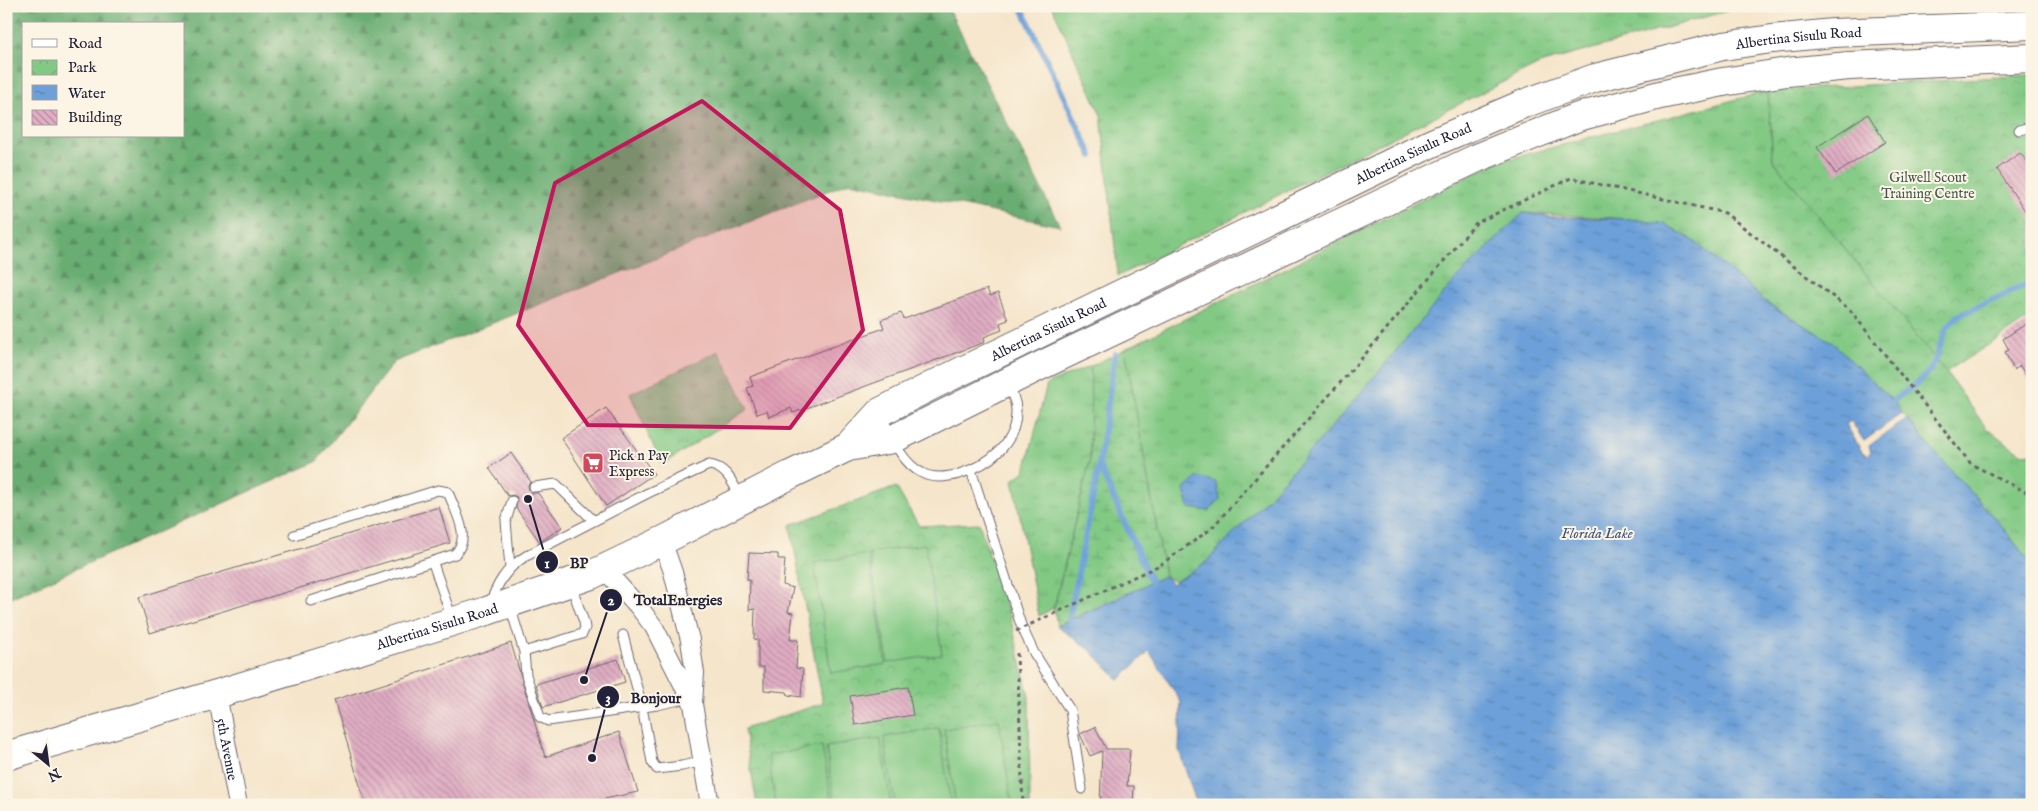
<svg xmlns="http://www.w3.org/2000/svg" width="2038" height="811" font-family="'IM FELL English',serif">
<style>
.grass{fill:url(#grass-tufts);stroke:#527660}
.forest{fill:url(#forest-firs);stroke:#466856;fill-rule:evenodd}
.wetland{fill:url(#wetland-marsh);stroke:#527660}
.park{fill:url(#park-crowns);stroke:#527660}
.pitch{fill:#82c984;stroke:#527660}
.water{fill:url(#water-ripples);stroke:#48618a}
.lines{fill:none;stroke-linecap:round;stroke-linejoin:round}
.stream{stroke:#6da0d8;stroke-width:6}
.building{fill:url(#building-back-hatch)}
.service-casing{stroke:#6c666d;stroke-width:11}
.minor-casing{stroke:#6c666d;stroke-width:20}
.primary-casing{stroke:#6c666d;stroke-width:30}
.path{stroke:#6c666d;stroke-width:3;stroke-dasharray:4 4;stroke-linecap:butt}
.service{stroke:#fff;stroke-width:9}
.minor{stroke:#fff;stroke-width:18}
.primary{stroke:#fff;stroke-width:28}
.path-bridge{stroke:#6c666d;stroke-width:3;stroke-dasharray:4 4;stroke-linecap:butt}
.marked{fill:#c2185b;fill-opacity:0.2;stroke:#c2185b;stroke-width:4;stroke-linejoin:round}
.labels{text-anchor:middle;stroke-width:4;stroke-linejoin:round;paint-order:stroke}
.street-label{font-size:14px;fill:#22223b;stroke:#fcf5e5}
.park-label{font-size:14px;fill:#445c55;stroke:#fcf5e5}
.poi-label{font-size:14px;fill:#22223b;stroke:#fcf5e5;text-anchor:start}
.water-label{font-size:15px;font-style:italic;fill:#40547a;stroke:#fcf5e5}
.leader{fill:none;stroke:#22223b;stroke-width:2}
.callout-dot{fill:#22223b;stroke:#fcf5e5;stroke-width:2}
.mark-label{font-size:15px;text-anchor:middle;font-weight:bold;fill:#fff}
.callout-label{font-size:15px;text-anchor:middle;font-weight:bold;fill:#22223b;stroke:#fcf5e5;stroke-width:4;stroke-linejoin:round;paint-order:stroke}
</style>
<defs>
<pattern id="grass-tufts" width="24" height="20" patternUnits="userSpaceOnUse" patternTransform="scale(1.25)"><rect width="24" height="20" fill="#82c984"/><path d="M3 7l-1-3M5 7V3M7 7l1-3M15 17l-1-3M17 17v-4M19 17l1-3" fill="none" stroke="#70ac73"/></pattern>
<pattern id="forest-firs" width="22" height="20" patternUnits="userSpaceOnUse" patternTransform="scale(1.25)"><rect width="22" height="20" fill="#69ad72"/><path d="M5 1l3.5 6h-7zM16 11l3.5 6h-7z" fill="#568c5f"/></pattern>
<pattern id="wetland-marsh" width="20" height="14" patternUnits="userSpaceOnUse" patternTransform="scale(1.25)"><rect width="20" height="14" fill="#82c984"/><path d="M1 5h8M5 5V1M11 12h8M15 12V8" fill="none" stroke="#70ac73"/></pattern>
<pattern id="park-crowns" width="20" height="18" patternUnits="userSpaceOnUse" patternTransform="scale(1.25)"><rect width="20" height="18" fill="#82c984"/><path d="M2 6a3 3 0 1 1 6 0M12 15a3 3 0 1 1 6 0" fill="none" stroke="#70ac73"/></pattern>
<pattern id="water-ripples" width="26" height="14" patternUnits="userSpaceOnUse" patternTransform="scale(1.25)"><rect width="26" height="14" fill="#6da0d8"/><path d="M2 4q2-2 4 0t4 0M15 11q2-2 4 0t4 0" fill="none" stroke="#5982b0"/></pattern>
<pattern id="building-back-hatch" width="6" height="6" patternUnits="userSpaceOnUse" patternTransform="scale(1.25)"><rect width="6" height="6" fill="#e0adc3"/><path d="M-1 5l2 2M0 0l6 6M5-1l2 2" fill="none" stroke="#b58ca0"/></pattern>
</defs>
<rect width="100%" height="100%" fill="#fcf5e5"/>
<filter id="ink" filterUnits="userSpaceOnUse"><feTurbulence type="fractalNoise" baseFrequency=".02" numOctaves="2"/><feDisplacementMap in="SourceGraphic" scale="10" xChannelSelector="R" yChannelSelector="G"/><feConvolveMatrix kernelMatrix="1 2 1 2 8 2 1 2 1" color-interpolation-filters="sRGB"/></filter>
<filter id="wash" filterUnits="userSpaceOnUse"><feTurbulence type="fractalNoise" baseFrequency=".0096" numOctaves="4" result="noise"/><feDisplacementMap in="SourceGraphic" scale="20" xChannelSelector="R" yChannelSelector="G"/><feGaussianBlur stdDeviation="1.12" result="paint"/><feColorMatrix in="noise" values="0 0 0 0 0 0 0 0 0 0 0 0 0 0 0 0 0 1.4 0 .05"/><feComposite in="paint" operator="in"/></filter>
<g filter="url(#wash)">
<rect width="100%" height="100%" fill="#f5e5ca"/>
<path class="grass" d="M1052 6H1758L1734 9 1539 64 1118 276 1101 115Z
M1768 91 1773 160 1946 372 1987 429 2022 454 2032 453V565L1999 523 1930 447 1907 418 1832 342 1770 305 1694 241 1665 224 1630 219 1523 213 1270 496 1206 562 1175 582 1165 576 1125 349 1497 162Z
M719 351 748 409 662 465 630 394Z
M1091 366 1090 460 1054 608 1039 616 1013 480 1025 471 1047 384Z"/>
<path class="forest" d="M6 6H947L1060 226 850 182 394 362 316 462 8 599 6 597ZM24 24H184V136H24Z"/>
<path class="wetland" d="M1125 349 1165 576 1057 626 1054 608 1090 460 1091 366Z"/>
<path class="park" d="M2032 75V317L1946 372 1773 160 1768 91Z
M896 487 919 526 979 523 1010 616 1029 697 1030 805H757L744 729 823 703 790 525Z"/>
<path class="pitch" d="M925 544 942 654 888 663 870 553Z
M868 554 886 664 831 673 814 563Z
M999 720 1012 805H956L944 729Z
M939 728 951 805H895L884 737Z
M880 738 891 805H835L826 747Z
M822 746 832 805H776L768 755Z"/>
<path class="water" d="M1523 213 1553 217 1630 219 1665 224 1694 241 1770 305 1832 342 1893 401 1902 413 1864 441 1851 421 1846 424 1862 452 1867 455 1871 452 1869 446 1907 418 1930 447 1999 523 2032 565V805H1197L1179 750 1181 702 1149 651 1119 680 1089 649 1057 626 1165 576 1172 584 1206 562 1270 496 1343 414 1457 278Z
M1198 477 1216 482 1220 499 1209 511 1189 508 1184 489Z"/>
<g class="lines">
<path class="stream" d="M1021 6 1092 156
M1115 354 1099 465 1151 582
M1893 401 1920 381 1932 368 1947 327 1958 316 2032 282
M1069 621 1099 465"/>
</g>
<g id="blocks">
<path class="building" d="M1868 114 1885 142 1836 174 1817 147Z
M2020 153 2032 168V221L1997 169Z
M987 289 990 296 998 293 1008 320 1000 323 1002 330 984 337 985 342 793 413 791 408 769 417 767 411 757 414 747 388 753 386 750 377 884 328 881 320 901 313 904 319Z
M2032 320V385L2020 366 2014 370 2005 352 2009 350 2003 339Z
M606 408 654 474 606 506 561 438Z
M511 453 531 482 528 485 529 490 532 493H538L562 527 540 542 516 508 517 497 513 495 508 496 489 468Z
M439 507 450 543 150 633 139 597Z
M749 553 778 554V559H785L783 585 793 588 788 612 793 613 790 640H798L796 668 803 669 801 697 788 695 787 692 764 690V667H758V640L754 639 755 609 749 610 750 580H747Z
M511 643 545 757 619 732 638 792 576 805H366L334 700Z
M618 659 625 682 543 707 536 684Z
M908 687 913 715 855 725 850 696Z
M1095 727 1106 749H1130L1127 786H1134L1133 805H1100L1102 751 1090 756 1080 734Z"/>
</g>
</g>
<g filter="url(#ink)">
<use href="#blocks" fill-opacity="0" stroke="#6c666d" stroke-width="1"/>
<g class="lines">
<g class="service-casing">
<path id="service" d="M2019 130 2032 127
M881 415C891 435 901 463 922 473 933 479 948 477 959 474 988 465 1017 444 1016 410 1016 401 1012 393 1008 385
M971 470 1021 625 1034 653 1070 710 1082 789
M534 487 556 484 594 521
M294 535 438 490 448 492C455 511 472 537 455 554L311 601
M433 563 452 619
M510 568 506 521 512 501
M489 606C497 584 506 568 526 556L648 493 709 465C727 467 733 484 741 498
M510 606 524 652 526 675 540 717 548 721 657 705 693 697
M623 635 642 707 652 762 657 769 682 766 703 761
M524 652 582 634 585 628 584 622 571 585"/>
</g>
<g class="minor-casing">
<g id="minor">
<path d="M662 541 673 572 690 640 695 673 693 704 710 805"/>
<path d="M604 569 638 606 654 627 693 704"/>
<path id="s1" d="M217 694 238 805"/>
</g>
</g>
<g class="primary-casing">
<g id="primary">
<path id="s2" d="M848 447 880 412 935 384 1432 143 1523 104 1595 78 1723 46 1772 39 1833 33 2032 25"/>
<path id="s3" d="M6 756 217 694 487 611 591 575 662 541 790 475 848 447 893 439 1042 365 1477 158 1578 117 1660 95 1723 82 1787 72 1849 66 2032 58"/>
</g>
</g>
<path class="path" d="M1160 565 1211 529 1362 358 1476 223 1571 178 1725 213 1850 310 1971 464 2032 495
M1017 653 1023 805"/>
<use href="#service" class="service"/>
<use href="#minor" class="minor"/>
<use href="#primary" class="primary"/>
<path class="path-bridge" d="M1016 631 1160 565"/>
</g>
</g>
<path class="marked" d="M702 101 840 210 863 330 790 428 588 425 518 325 555 183Z"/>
<defs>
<g id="supermarket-square" transform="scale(1.125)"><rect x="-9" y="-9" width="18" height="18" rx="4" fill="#d1495b" stroke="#fcf5e5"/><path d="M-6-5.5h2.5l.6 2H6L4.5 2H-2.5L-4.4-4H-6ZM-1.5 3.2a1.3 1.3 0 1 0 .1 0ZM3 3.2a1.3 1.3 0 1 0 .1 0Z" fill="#fff"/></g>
</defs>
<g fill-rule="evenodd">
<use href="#supermarket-square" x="593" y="463"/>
</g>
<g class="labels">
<g class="street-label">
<text dy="5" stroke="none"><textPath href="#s2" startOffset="1045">Albertina Sisulu Road</textPath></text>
<text dy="5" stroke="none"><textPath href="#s2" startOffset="640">Albertina Sisulu Road</textPath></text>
<text dy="5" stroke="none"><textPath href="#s2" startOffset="235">Albertina Sisulu Road</textPath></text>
<text dy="5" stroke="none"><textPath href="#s3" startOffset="450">Albertina Sisulu Road</textPath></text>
<text dy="5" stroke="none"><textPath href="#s1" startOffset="56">5th Avenue</textPath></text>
</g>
<g class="park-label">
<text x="1928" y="182">Gilwell Scout<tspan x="1928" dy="16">Training Centre</tspan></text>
</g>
<g class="poi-label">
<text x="609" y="460">Pick n Pay<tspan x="609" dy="16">Express</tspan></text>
</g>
<g class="water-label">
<text x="1597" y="538">Florida Lake</text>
</g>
</g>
<path class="leader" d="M528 499L547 562M584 680L611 600M592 758L608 697"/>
<g class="callout-dot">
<circle cx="528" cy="499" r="5"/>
<circle cx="584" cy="680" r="5"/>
<circle cx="592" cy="758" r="5"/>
<circle cx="547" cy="562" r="12"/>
<circle cx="611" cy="600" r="12"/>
<circle cx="608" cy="697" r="12"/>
</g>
<g class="mark-label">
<text x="547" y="568">1</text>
<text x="611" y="605">2</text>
<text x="608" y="703">3</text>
</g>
<g class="callout-label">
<text x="579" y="568">BP</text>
<text x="678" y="605">TotalEnergies</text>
<text x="656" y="703">Bonjour</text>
</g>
<rect width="2038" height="811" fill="none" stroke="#fcf5e5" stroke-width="25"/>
<rect x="22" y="22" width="162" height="115" fill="#fcf5e5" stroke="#a5a1a1"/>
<rect x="32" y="39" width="25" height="8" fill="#ffffff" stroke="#a5a1a1"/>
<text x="68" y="48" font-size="15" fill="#22223b">Road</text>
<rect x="32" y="60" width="25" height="15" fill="url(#park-crowns)" stroke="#a5a1a1"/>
<text x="68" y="72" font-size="15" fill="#22223b">Park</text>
<rect x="32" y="85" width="25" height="15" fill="url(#water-ripples)" stroke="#a5a1a1"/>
<text x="68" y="98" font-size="15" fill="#22223b">Water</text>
<rect x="32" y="110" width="25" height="15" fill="url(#building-back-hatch)" stroke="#a5a1a1"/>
<text x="68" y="122" font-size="15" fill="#22223b">Building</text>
<g transform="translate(48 764) rotate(151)" stroke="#fcf5e5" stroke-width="4" paint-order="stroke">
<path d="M0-4L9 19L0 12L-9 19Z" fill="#22223b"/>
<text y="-8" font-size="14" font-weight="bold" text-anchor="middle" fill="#22223b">N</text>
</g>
</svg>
